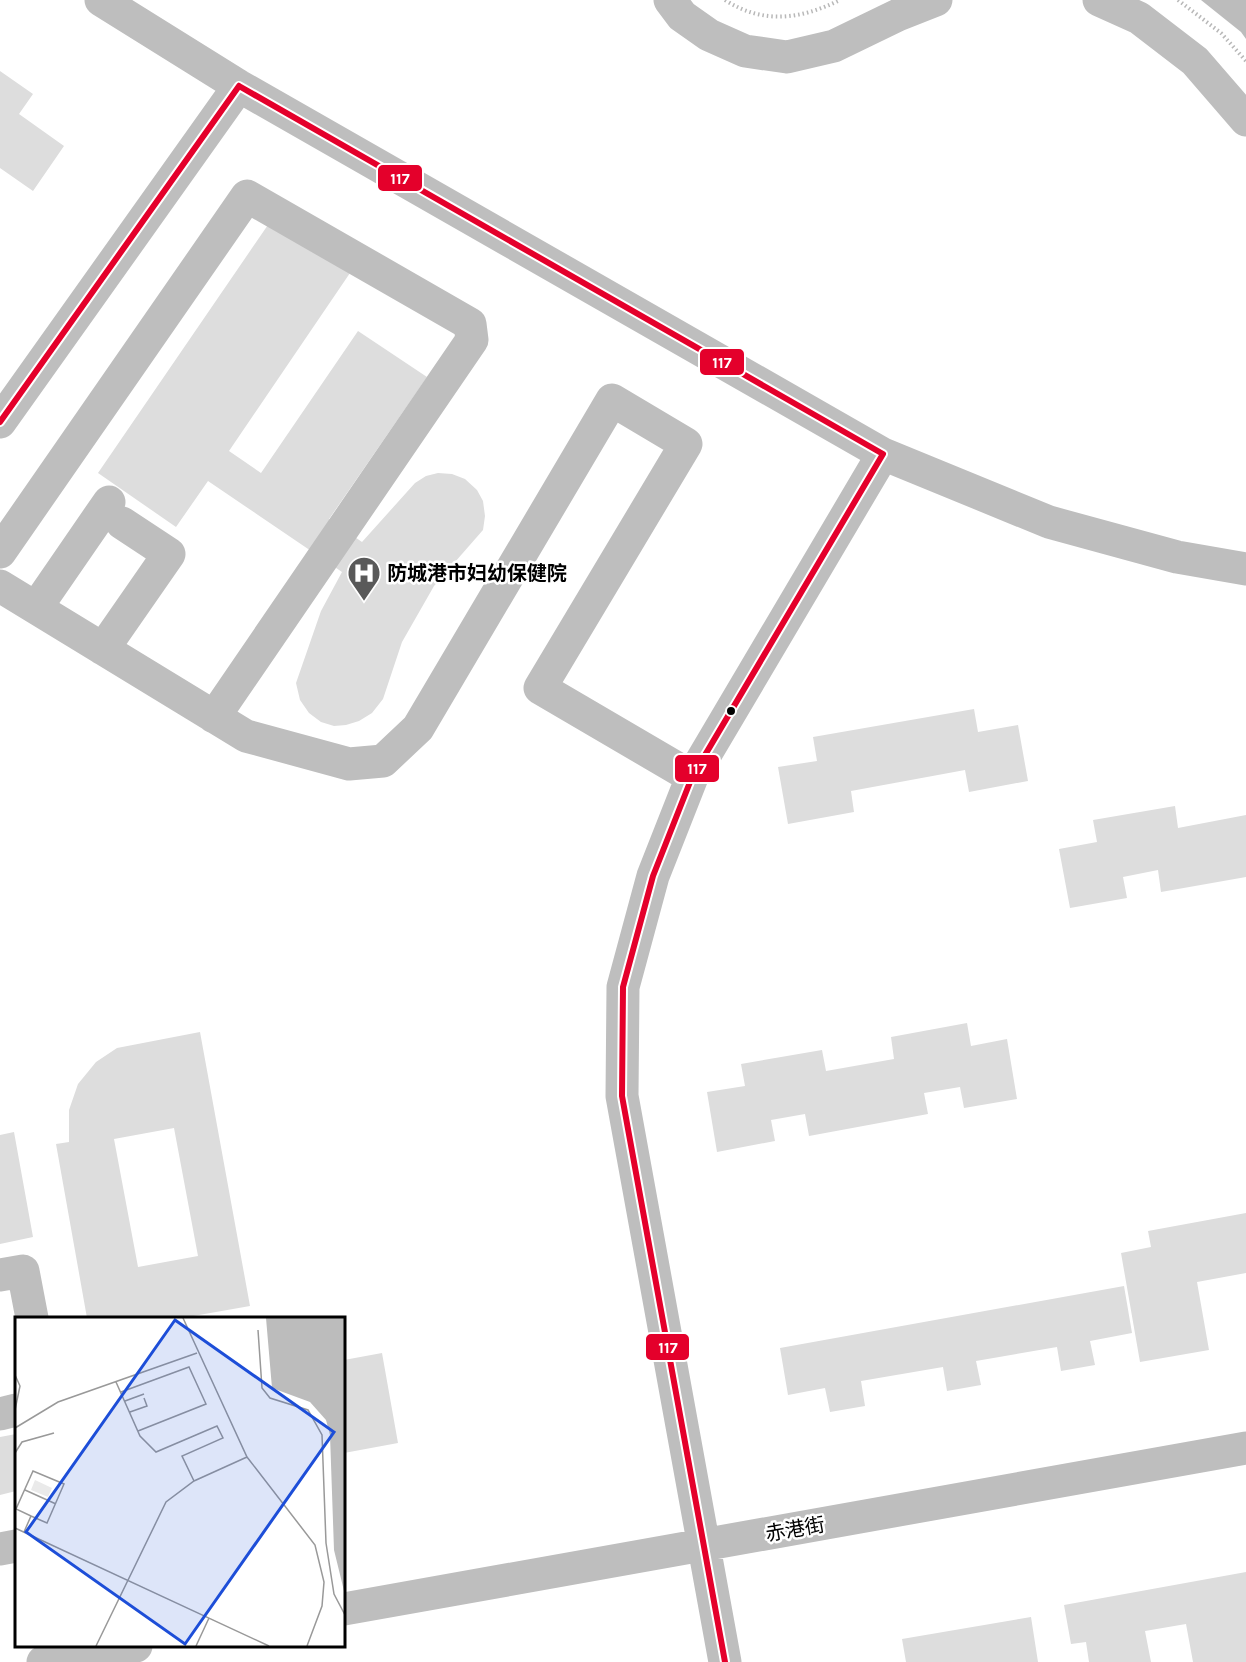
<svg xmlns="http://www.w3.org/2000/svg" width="1246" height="1662" font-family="Karla,'Noto Sans SC',sans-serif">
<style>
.water{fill:#bcbcbc}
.building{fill:#ddd;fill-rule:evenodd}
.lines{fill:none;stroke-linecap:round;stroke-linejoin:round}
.path{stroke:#b8b8b8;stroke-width:4;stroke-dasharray:1.5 3;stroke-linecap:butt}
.minor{stroke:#bebebe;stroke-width:33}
.bus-1-casing{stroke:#fff;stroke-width:10}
.bus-1{stroke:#e4002b;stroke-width:6}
.bus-dot{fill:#000;stroke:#fff;stroke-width:2}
.labels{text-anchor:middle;stroke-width:5;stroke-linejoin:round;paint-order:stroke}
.poi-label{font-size:20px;font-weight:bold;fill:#000;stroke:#fff;text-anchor:start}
.street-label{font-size:20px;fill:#000;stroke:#fff}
.inset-road{fill:none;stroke:#999;stroke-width:1.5}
.view{fill:#1d4ed8;fill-opacity:0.15;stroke:#1d4ed8;stroke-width:3}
.inset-edge{fill:none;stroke:#000;stroke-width:3}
.line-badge{stroke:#fff;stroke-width:2}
.badge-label{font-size:16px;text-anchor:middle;font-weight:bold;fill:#fff}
</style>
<rect width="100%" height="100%" fill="#fff"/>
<path class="water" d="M1201 0H1246V39L1241 32Z"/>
<path class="building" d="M0 71 33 94 19 114 64 146 33 191 0 168Z
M272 219 350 273 229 451 261 473 358 331 427 377 329 519 362 542 415 483 426 476 438 473 452 474 465 479 477 490 483 501 485 516 483 530 434 586 402 642 383 699 372 713 359 721 346 725 334 726 321 722 309 713 300 700 296 683 321 611 342 572 208 481 176 527 98 473Z
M974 709 978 732 1018 725 1028 781 969 792 965 770 851 791 854 812 788 824 778 767 817 761 813 737Z
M1175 806 1178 828 1246 815V877L1161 892 1158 870 1123 877 1127 898 1070 908 1059 849 1097 842 1093 820Z
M967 1023 971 1046 1007 1039 1017 1099 964 1108 960 1087 924 1093 928 1114 809 1136 805 1114 771 1120 775 1141 717 1152 707 1092 745 1086 741 1064 822 1050 826 1071 894 1059 891 1037Z
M200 1032 250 1306 182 1318H87L56 1144 69 1142V1110L78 1084 96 1062 117 1048ZM174 1128 198 1256 138 1267 114 1139Z
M14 1132 33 1237 0 1244V1135Z
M1246 1213V1273L1197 1282 1209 1350 1140 1362 1121 1253 1151 1247 1148 1231Z
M1124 1286 1132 1333 1090 1341 1095 1365 1061 1371 1057 1347 976 1361 981 1385 947 1391 943 1367 861 1381 865 1406 830 1412 825 1388 788 1395 780 1348Z
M382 1353 398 1443 344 1453V1360Z
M16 1434V1491L0 1495V1437Z
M1246 1572V1662H1193L1186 1624 1145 1631 1151 1662H1089L1086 1642 1071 1644 1064 1605Z
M1031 1617 1038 1662H906L902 1639Z"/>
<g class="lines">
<path class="path" d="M725 0C764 25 801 19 840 0
M1178 0 1221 33 1246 61"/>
<path class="minor" d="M101 0 239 86 883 454 1049 522 1177 557 1246 569
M670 0 682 16 709 35 745 51 787 57 834 46 898 15 936 0
M1099 0 1139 18 1195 61 1246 120
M0 422 239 86
M0 552 247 196 470 324 472 340 214 717
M0 586 246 736 349 764 383 761 418 728 612 400 686 444 540 688 692 777
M36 608 109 502
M103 649 169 554 122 523
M0 1275 23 1271 32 1318
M0 1414 16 1410
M0 1549 16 1546
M344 1609 1246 1448
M43 1662 136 1646
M725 1662 622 1096 623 987 653 876 692 777 883 454"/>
<g class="bus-1-casing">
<path id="bus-1" d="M239 86 883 454
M0 422 239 86
M725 1662 622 1096 623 987 653 876 692 777 883 454"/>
</g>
<use href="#bus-1" class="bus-1"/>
</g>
<defs>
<g id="hospital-pin" transform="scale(1.725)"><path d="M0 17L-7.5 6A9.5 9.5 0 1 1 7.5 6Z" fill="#595959" stroke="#fff"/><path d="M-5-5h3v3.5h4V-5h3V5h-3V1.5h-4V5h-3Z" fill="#fff"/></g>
</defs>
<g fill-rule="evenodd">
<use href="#hospital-pin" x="364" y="573"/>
</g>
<circle class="bus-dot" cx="731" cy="711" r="5"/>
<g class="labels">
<g class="poi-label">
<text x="387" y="580">防城港市妇幼保健院</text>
</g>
<g class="street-label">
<text transform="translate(795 1529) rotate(-10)" y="7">赤港街</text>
</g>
</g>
<g transform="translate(15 1317)">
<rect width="330" height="330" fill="#fff"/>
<path d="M20 163 37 171 33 180 16 173Z" fill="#eaeaea"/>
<path d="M251 1H330V278L319 233 315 118 311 103 295 85 257 71Z" fill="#bcbcbc"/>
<path class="inset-road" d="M168 1 232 140 300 228 309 265 307 289 292 329M243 13 247 71 255 81 293 93 307 118 311 226 319 277 330 298M0 58 5 69 0 93M101 65 125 119 141 135 202 109 208 121 167 139 179 164M106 75 174 50 191 87 123 114M110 84 129 77M115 95 132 89 129 81M0 111 43 85 182 36M0 136 7 125 39 116M10 173 41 187M0 211 254 329M9 215 16 199 32 206 49 167 18 154 1 192 16 199M81 329 151 185 179 164 232 140M181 329 194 301"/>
<path class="view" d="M160 3 319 115 170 327 11 215Z"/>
<rect width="330" height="330" class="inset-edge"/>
</g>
<g class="line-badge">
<rect x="377" y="164" width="46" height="28" rx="6" fill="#e4002b"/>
<rect x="699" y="348" width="46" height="28" rx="6" fill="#e4002b"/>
<rect x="674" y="754" width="46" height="29" rx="6" fill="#e4002b"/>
<rect x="645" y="1333" width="45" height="28" rx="6" fill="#e4002b"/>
</g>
<g class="badge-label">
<text x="400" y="184">117</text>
<text x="722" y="368">117</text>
<text x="697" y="774">117</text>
<text x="668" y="1353">117</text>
</g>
</svg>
